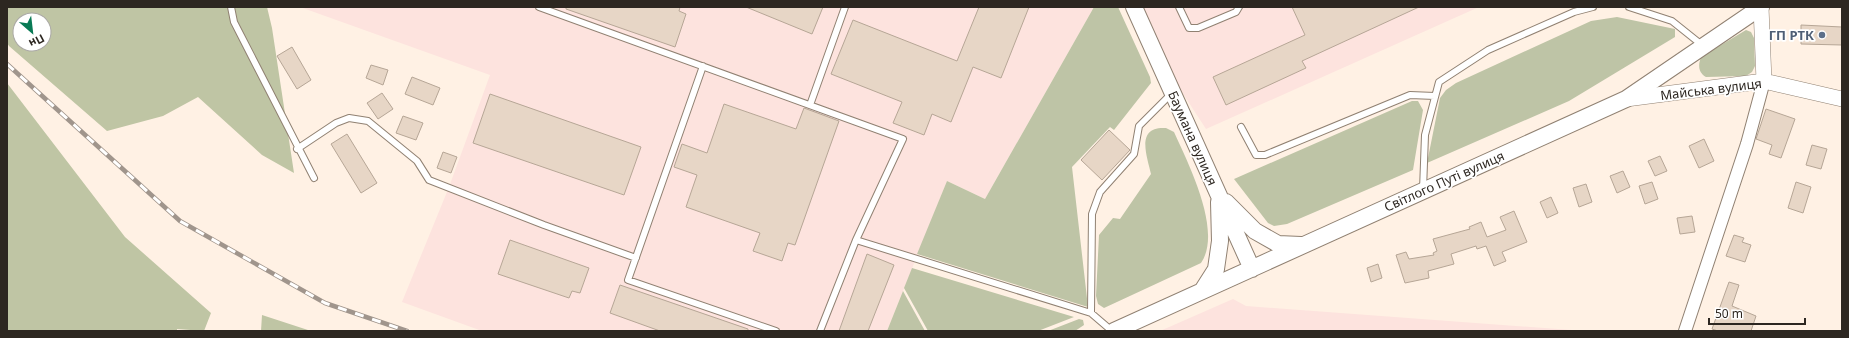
<svg xmlns="http://www.w3.org/2000/svg" width="1849" height="338" font-family="'Noto Sans',sans-serif">
<style>
.industrial{fill:#fde3de}
.green{fill:#bec4a6}
.forest{fill:#bfc5a4;fill-rule:evenodd}
.building{fill:#e7d6c6;stroke:#b6a696}
.lines{fill:none;stroke-linecap:round;stroke-linejoin:round}
.service-casing{stroke:#908172;stroke-width:8}
.minor-casing{stroke:#908172;stroke-width:14}
.tertiary-casing{stroke:#908172;stroke-width:16}
.secondary-casing{stroke:#908172;stroke-width:18}
.service{stroke:#fff;stroke-width:6}
.minor{stroke:#fff;stroke-width:12}
.tertiary{stroke:#fff;stroke-width:15}
.secondary{stroke:#fff;stroke-width:16}
.rail-casing{stroke:#a0958c;stroke-width:4.5}
.rail{stroke:#fff;stroke-width:3;stroke-dasharray:9;stroke-linecap:butt}
.service-dot{fill:#5c6f8a;stroke:#fff;stroke-width:1.5}
.labels{text-anchor:middle;stroke-width:3.5;stroke-linejoin:round;paint-order:stroke}
.service-label{font-size:13px;font-weight:bold;fill:#4e5e75;stroke:#fff;text-anchor:end}
.street-label{font-size:13px;fill:#2d2721;stroke:#fff}
</style>
<rect width="100%" height="100%" fill="#fff1e4"/>
<path class="industrial" d="M300 7H1094L985 199 947 181 887 331H482L402 302 449 187 490 75Z
M1143 7H1479L1206 129 1180 89Z
M1233 299 1246 306 1585 331H1160Z"/>
<path class="green" d="M1094 7H1118L1150 77 1151 83 1114 130 1110 127 1072 167 1088 307 917 254 947 181 985 199Z
M1617 17 1675 29V37L1569 101 1427 163 1440 98 1446 90 1456 83 1591 21Z
M1746 30 1751 32 1754 38 1755 66 1752 72 1746 76 1706 77C1698 72 1698 65 1701 57Z
M1412 101H1418L1423 110 1413 170 1287 224 1274 226 1268 223 1234 179Z
M1166 128 1174 132C1188 163 1223 231 1201 263L1104 308 1098 304 1096 296 1099 235 1113 218 1120 219 1151 174C1147 156 1135 126 1166 128Z
M912 268 1074 317 1038 331H928L904 288Z
M903 291 925 331H887Z
M1079 319 1083 320 1084 325 1075 331H1048Z"/>
<path class="forest" d="M7 7H267L272 28 294 173 262 155 198 97 163 116 107 131 9 46 7 43ZM20 20H44V44H20Z
M7 83 125 237 211 313 204 331 177 329V331H7Z
M262 315 311 331H261Z"/>
<path class="building" d="M566 7H680L679 11 686 14 675 47 566 9Z
M746 7H823L812 34Z
M979 7H1029L1001 78 973 67 951 122 932 114 924 135 893 123 902 102 831 74 853 20 957 61Z
M1292 7H1419L1302 61 1306 68 1226 105 1213 77 1305 35Z
M1801 25 1842 27V45L1801 44Z
M292 47 311 80 297 89 277 56Z
M371 65 388 70 383 85 366 78Z
M412 77 440 88 433 105 405 94Z
M382 93 393 109 378 119 367 103Z
M490 94 641 147 624 195 473 143Z
M724 104 796 129 804 108 839 121 795 245 788 243 782 261 753 251 760 233 686 207 697 175 674 167 682 144 707 153Z
M1766 109 1795 119 1781 158 1769 154 1772 145 1756 139Z
M403 116 423 123 416 140 396 133Z
M1109 130 1130 150 1102 180 1081 160Z
M347 134 377 183 361 193 331 144Z
M1704 139 1714 161 1699 168 1689 146Z
M1812 145 1827 149 1821 169 1806 165Z
M443 152 457 157 451 173 437 168Z
M1660 156 1667 171 1655 176 1648 161Z
M1623 171 1630 187 1617 193 1610 176Z
M1652 182 1658 199 1645 204 1639 186Z
M1796 182 1811 187 1803 213 1788 208Z
M1586 184 1592 202 1579 207 1573 188Z
M1551 197 1558 213 1547 218 1540 202Z
M1514 211 1527 242 1502 252 1506 261 1494 266 1486 246 1477 249 1476 246 1451 254 1454 264 1428 271 1429 278 1405 283 1396 255 1406 252 1409 259 1434 255 1433 253 1437 251 1433 239 1470 229 1469 227 1481 222 1487 237 1506 230 1500 217Z
M1692 216 1695 232 1680 234 1677 218Z
M1734 235 1744 238 1742 242 1751 245 1745 262 1726 256Z
M510 240 589 268 580 293 572 291 569 298 498 274Z
M867 254 894 265 868 331H839Z
M1378 264 1382 278 1371 282 1367 268Z
M1729 282 1739 285 1732 306 1756 316 1751 331H1718L1712 329Z
M620 285 748 329V331H660L610 313Z"/>
<g class="lines">
<g class="service-casing">
<path id="service" d="M231 7 234 22 314 178
M539 7 903 139 856 240 1091 313
M1179 7 1189 28H1198L1236 12 1239 7
M1629 7 1672 21 1702 45
M703 66 628 280 776 331
M810 105 845 7
M1241 127 1256 155H1265L1410 95 1435 96
M297 149 336 123 349 118 368 121 417 161 429 180 544 225 636 258
M1423 190 1425 135 1439 82 1488 50 1574 12 1593 7
M820 331 856 240
M1112 331 1091 313 1092 214 1100 192 1134 154 1139 126 1172 93"/>
</g>
<g class="minor-casing">
<path id="minor" d="M1685 331 1747 144 1764 81"/>
</g>
<g class="tertiary-casing">
<path id="tertiary" d="M1761 7 1764 81
M1626 99 1764 81 1842 99"/>
</g>
<g class="secondary-casing">
<path id="secondary" d="M1134 7 1252 269
M1226 202 1255 231 1278 244 1301 245
M1202 291 1216 269 1220 241 1219 202
M1114 331 1626 99 1761 7"/>
</g>
<use href="#service" class="service"/>
<use href="#minor" class="minor"/>
<use href="#tertiary" class="tertiary"/>
<use href="#secondary" class="secondary"/>
<g class="rail-casing">
<path id="rail" d="M7 64 180 221 325 303 407 331"/>
</g>
<use href="#rail" class="rail"/>
</g>
<circle class="service-dot" cx="1822" cy="35" r="4"/>
<g class="labels">
<g class="service-label">
<text x="1814" y="40">ГП РТК</text>
</g>
<g class="street-label">
<text transform="translate(1711 89) rotate(-7)" y="5">Майська вулиця</text>
<text transform="translate(1193 138) rotate(66)" y="5">Баумана вулиця</text>
<text transform="translate(1444 181) rotate(-24)" y="5">Світлого Путі вулиця</text>
</g>
</g>
<rect width="1849" height="338" fill="none" stroke="#2d2721" stroke-width="16"/>
<g transform="translate(32 32) rotate(152)"><circle r="19" fill="#ffffff" stroke="#aba9a6"/>
<path d="M0-3L7 15L0 10L-7 15Z" fill="#097a55"/>
<text y="-6" font-size="11" font-weight="bold" text-anchor="middle" fill="#2d2721">Пн</text>
</g>
<path d="M1709 318v6h96v-6" fill="none" stroke="#2d2721" stroke-width="2"/>
<text x="1715" y="318" font-size="12" fill="#2d2721" stroke="#ffffff" stroke-width="3" paint-order="stroke">50 m</text>
</svg>
